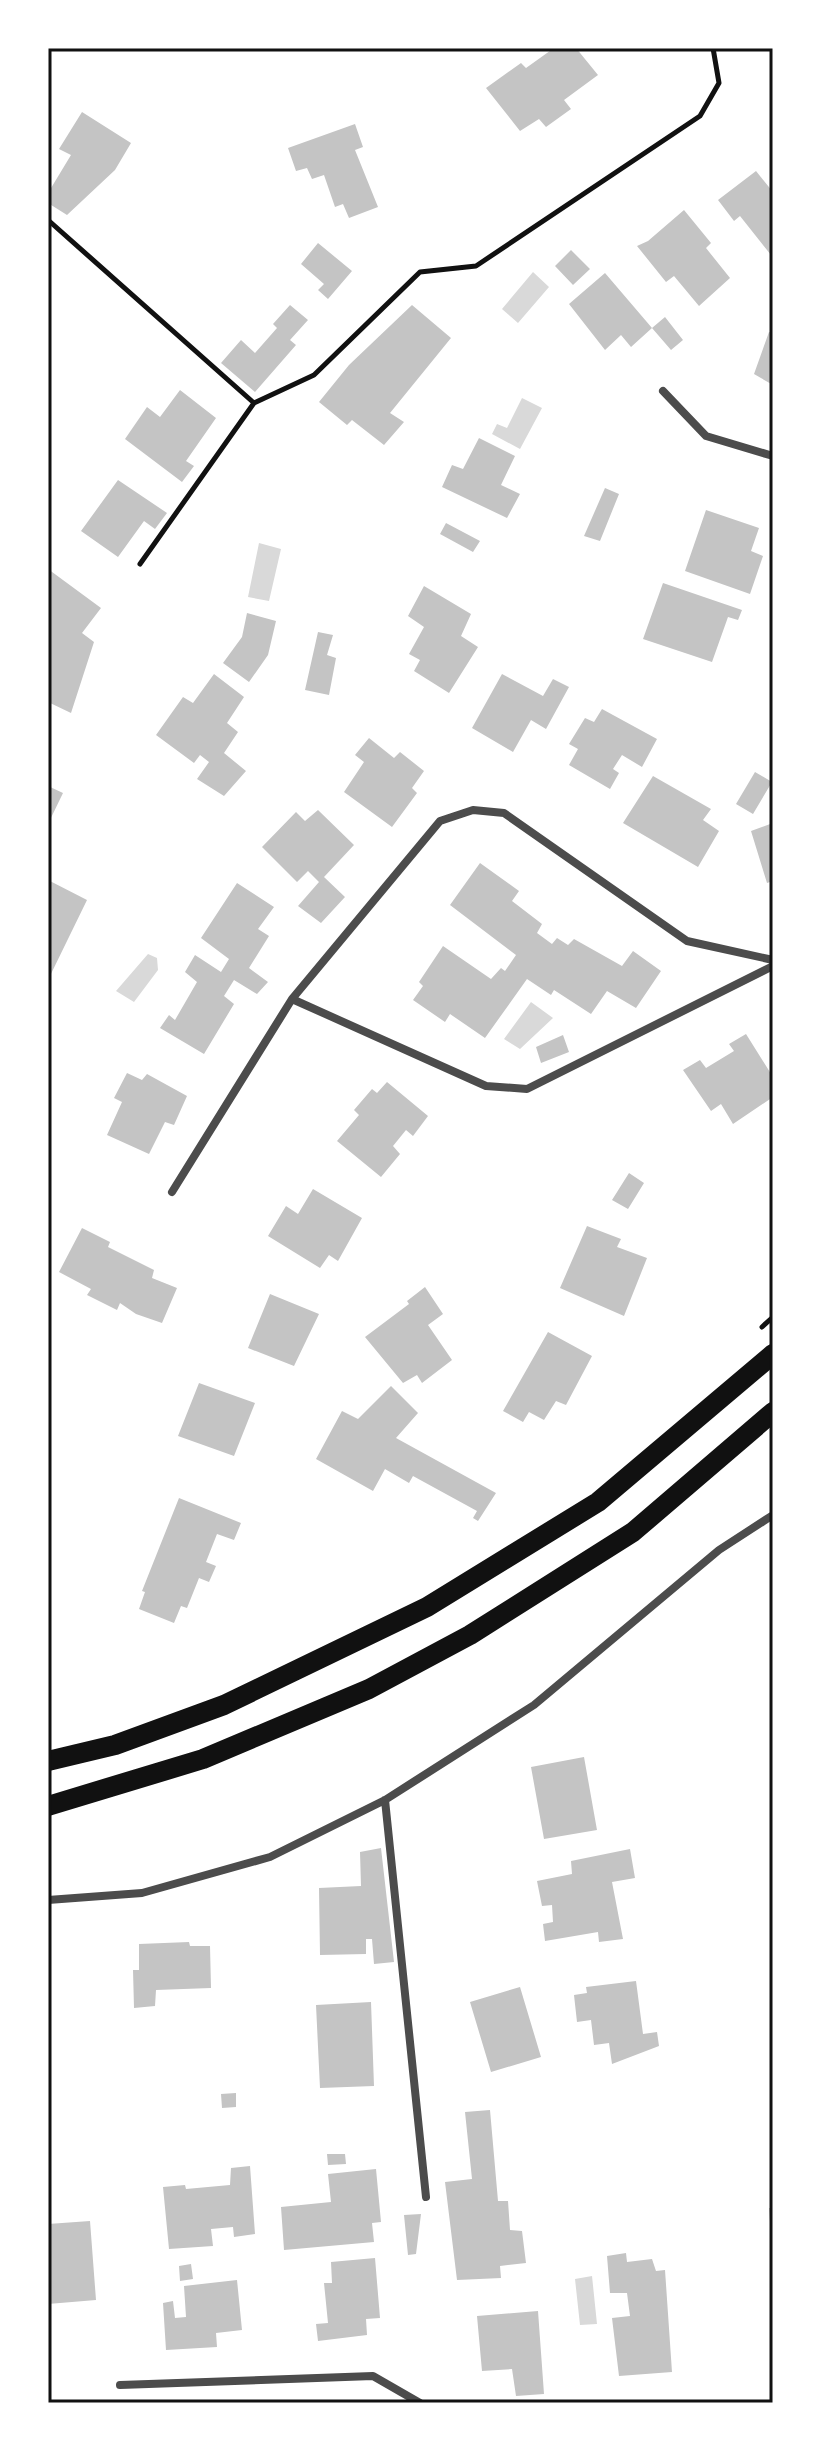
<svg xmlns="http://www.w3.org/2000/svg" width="821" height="2451" font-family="Barlow,sans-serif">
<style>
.water{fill:#d9d9d9}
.building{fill:#c4c4c4}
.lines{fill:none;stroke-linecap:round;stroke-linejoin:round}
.path{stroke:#111;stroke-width:5}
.minor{stroke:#4c4c4c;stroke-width:8}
.primary{stroke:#111;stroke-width:20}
.neatline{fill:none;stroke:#111;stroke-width:3}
</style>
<rect width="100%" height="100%" fill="#fff"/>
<path class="water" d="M533 272 549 287 518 323 502 309Z
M522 398 542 408 520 449 492 434 497 424 507 428Z
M259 543 281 549 269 601 248 597Z
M148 954 157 958 158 970 134 1002 116 991Z
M531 1002 553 1018 520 1049 504 1039Z
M592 2276 597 2324 580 2325 575 2279Z"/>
<path class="building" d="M554 48H576L598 75 564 100 571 109 546 127 539 119 520 131 486 88 521 63 526 68Z
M82 112 131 143 115 170 67 215 48 203V193L71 155 59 149Z
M355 124 363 147 355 150 378 207 349 218 343 204 335 207 324 175 312 179 307 168 296 171 288 148Z
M756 171 773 192 771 255 740 216 734 221 718 200Z
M684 210 711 243 706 248 730 278 699 306 674 276 666 282 637 246 648 241Z
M318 243 352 271 328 299 318 290 324 284 301 264Z
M571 250 590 269 573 285 555 266Z
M605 273 652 328 631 347 621 335 605 350 569 304Z
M290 305 308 320 290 340 296 345 255 392 221 363 241 340 255 353 277 328 273 324Z
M412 305 451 338 390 413 404 422 384 445 352 420 347 425 319 402 349 365Z
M665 317 683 340 671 350 652 328Z
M769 332 773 333V385L754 374Z
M180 390 216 418 186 461 194 466 182 482 125 439 147 407 160 417Z
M479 438 515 456 501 485 520 494 507 518 442 487 452 465 463 469Z
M118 480 167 513 155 529 144 521 118 557 81 531Z
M605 488 619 494 600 541 584 536Z
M706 510 759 528 751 551 763 556 750 594 685 571Z
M446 523 480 541 473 552 440 534Z
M48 569 101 608 82 633 94 642 71 713 48 702Z
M663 583 742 610 738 620 728 617 712 662 643 639Z
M424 586 471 614 461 636 478 647 449 693 414 671 420 660 409 654 424 627 408 616Z
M247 613 276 621 268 655 249 682 223 663 242 637Z
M318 632 333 635 327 655 336 658 329 695 305 690Z
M214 674 244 697 227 723 238 732 224 753 246 771 224 796 197 779 209 762 200 755 194 763 156 735 183 697 193 703Z
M502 674 543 696 553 679 569 687 546 729 531 720 513 752 472 728Z
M602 709 657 739 642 767 622 755 613 769 619 773 610 789 569 765 578 749 569 744 585 718 594 722Z
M369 738 394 758 400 752 424 771 412 788 417 793 392 827 344 792 364 762 355 755Z
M755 772 772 782 753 814 736 804Z
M653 776 711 809 703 820 719 831 698 867 623 823Z
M48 786 63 793 48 824Z
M318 810 354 845 324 877 345 897 321 923 298 906 319 882 308 871 297 882 262 847 296 812 305 821Z
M773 823V881L767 883 751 831Z
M480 863 519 891 512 901 542 924 537 933 552 944 557 938 568 945 574 939 622 966 633 951 661 971 636 1008 607 991 591 1014 554 990 551 995 527 979 485 1038 450 1014 445 1022 413 1000 423 986 419 982 443 946 491 979 501 968 505 971 516 955 450 905Z
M48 880 87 900 48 980Z
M237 883 274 907 258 929 269 936 249 968 268 982 257 994 234 980 224 996 234 1004 204 1054 160 1028 169 1015 175 1020 197 982 185 972 195 955 221 972 229 959 201 938Z
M746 1034 773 1077V1097L733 1124 721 1104 711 1111 683 1070 700 1060 706 1068 734 1051 729 1044Z
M563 1035 569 1052 541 1063 536 1047Z
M127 1073 142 1080 147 1074 187 1096 174 1125 165 1122 149 1154 107 1135 122 1102 114 1098Z
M387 1082 428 1116 413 1136 406 1130 393 1146 400 1154 381 1177 337 1141 359 1115 354 1110 372 1089 377 1093Z
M629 1173 644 1183 628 1209 612 1200Z
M313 1189 362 1218 338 1261 329 1255 320 1268 268 1236 286 1206 298 1214Z
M587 1226 621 1239 617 1247 647 1258 624 1316 560 1288Z
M82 1228 110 1242 108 1247 154 1270 152 1278 177 1288 162 1323 136 1314 120 1303 117 1310 87 1295 91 1289 59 1272Z
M425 1287 443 1314 428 1325 452 1360 422 1383 417 1375 403 1383 365 1337 409 1304 407 1301Z
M270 1294 319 1314 294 1366 248 1348Z
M548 1332 592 1356 566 1405 556 1401 544 1420 529 1412 523 1422 503 1411Z
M199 1383 255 1403 234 1456 178 1436Z
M391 1386 418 1413 396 1438 496 1493 478 1521 473 1518 477 1511 413 1476 409 1483 385 1469 373 1491 316 1459 342 1411 358 1419Z
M179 1498 241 1523 234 1540 217 1534 206 1562 216 1566 209 1582 199 1578 187 1608 181 1606 174 1623 139 1609 145 1592 142 1591Z
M584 1757 597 1830 544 1839 531 1767Z
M381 1848 394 1962 374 1964 372 1939H366V1954L320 1955 319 1888 361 1886 360 1852Z
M630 1849 635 1878 612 1882 623 1939 599 1942 598 1932 545 1941 543 1924 553 1922 552 1905 542 1906 537 1881 572 1874 571 1861Z
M189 1942 190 1946H210L211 1988 156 1990 155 2006 134 2008 133 1970H139V1944Z
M636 1981 643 2034 657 2032 659 2046 612 2064 609 2043 594 2045 591 2020 577 2022 574 1995 587 1993 586 1987Z
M520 1987 541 2057 491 2072 470 2002Z
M371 2002 374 2086 320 2088 316 2005Z
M236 2093V2107L222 2108 221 2094Z
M490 2110 498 2201H508L510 2230 522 2231 526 2263 500 2266 501 2278 457 2280 445 2182 472 2179 465 2112Z
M327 2154H345L346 2164 328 2165Z
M250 2166 255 2234 234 2237 233 2227 211 2229 213 2246 169 2249 163 2187 185 2185 186 2189 230 2185 231 2168Z
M376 2169 381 2222 372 2223 374 2242 284 2250 281 2207 331 2202 328 2174Z
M769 2208H773V2236H771Z
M421 2214 416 2254 408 2255 404 2215Z
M90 2221 96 2300 48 2304V2224Z
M626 2253 627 2262 652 2259 656 2271 665 2270 672 2372 619 2376 612 2318 630 2316 627 2293H610L607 2256Z
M375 2258 380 2318 366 2319 367 2335 318 2341 316 2324 328 2323 324 2283H332L331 2262Z
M191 2264 193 2279 180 2281 179 2266Z
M237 2280 242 2330 216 2333 217 2347 166 2350 163 2303 173 2301 175 2318 186 2317 184 2286Z
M538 2311 544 2394 516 2396 512 2369 482 2371 477 2316Z"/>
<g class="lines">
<path class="path" d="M48 220 254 403 140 564
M254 403 314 375 420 272 476 266 700 116 719 83 713 48
M762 1327 773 1317"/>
<path class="minor" d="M663 391 706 436 773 456
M292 999 486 1086 527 1089 773 966
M172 1192 292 999 440 821 473 810 504 813 687 941 773 960
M385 1800 426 2197
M48 1900 142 1893 270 1857 385 1800 534 1705 719 1550 773 1515
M120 2385 373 2376 420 2403"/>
<path class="primary" d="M48 1761 115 1745 224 1705 427 1607 598 1502 773 1354
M48 1806 203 1759 369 1689 470 1635 633 1532 773 1412"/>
</g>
<rect width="821" height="2451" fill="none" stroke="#ffffff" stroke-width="100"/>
<rect x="50" y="50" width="721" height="2351" class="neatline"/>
</svg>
